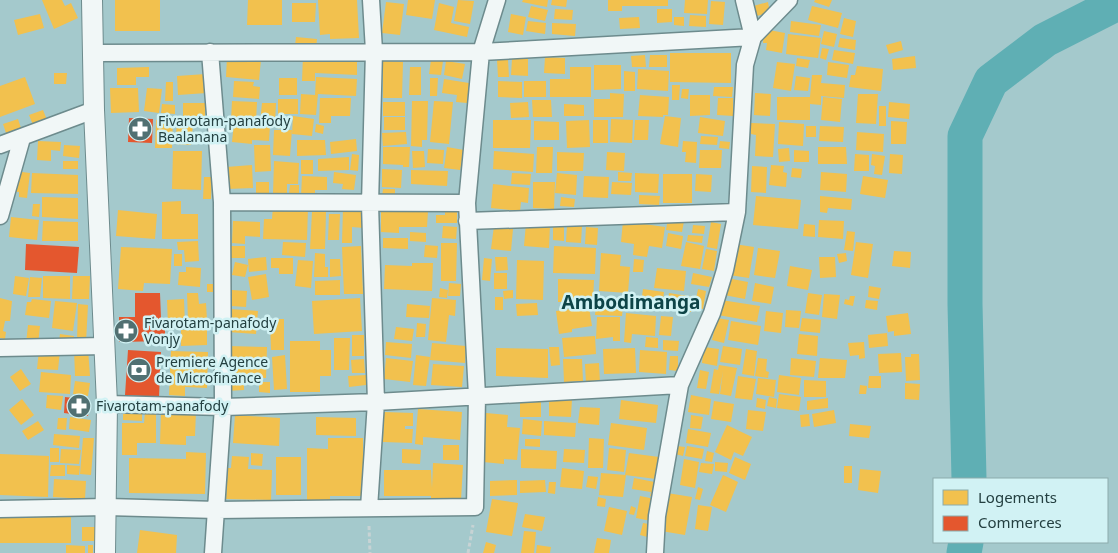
<svg xmlns="http://www.w3.org/2000/svg" width="1118" height="553" font-family="'Noto Sans',sans-serif">
<style>
.homes{fill:#f2c14e}
.shops{fill:#e4572e}
.lines{fill:none;stroke-linecap:round;stroke-linejoin:round}
.river{stroke:#5fafb4;stroke-width:35}
.minor-casing{stroke:#6d8b8d;stroke-width:19}
.tertiary-casing{stroke:#6d8b8d;stroke-width:22}
.path{stroke:#c7d3d4;stroke-width:3;stroke-dasharray:4 2.5;stroke-linecap:butt}
.minor{stroke:#f1f7f7;stroke-width:16}
.tertiary{stroke:#f1f7f7;stroke-width:20}
.labels{text-anchor:middle;stroke-width:5;stroke-linejoin:round;paint-order:stroke}
.poi-label{font-size:14px;fill:#244041;stroke:#d1f2f4;text-anchor:start}
.district-label{font-size:19px;font-weight:bold;fill:#0d4447;stroke:#d1f2f4}
</style>
<rect width="100%" height="100%" fill="#a4c9cc"/>
<path class="homes" d="M42 0H62L65 6 71 3 78 18 54 29Z
M115 0H160V31H115Z
M248 0H282V25H247Z
M318 0H357L359 38 330 39V34L320 35Z
M408 0H435L432 19 406 15Z
M458 0 474 1 470 24 454 21Z
M523 0H548L547 7 522 2Z
M552 0H567L566 7 551 5Z
M608 0H668V6H622V11H608Z
M685 0H708L707 14 684 13Z
M815 0H832L829 7 814 2Z
M711 1 725 2 723 25 709 24Z
M386 2 404 4 400 35 382 33Z
M768 2 770 13 752 17 750 7Z
M292 3H316L315 22H292Z
M439 3 454 7 451 23 469 27 467 37 434 30Z
M531 6 548 10 545 21 528 17Z
M812 6 842 13 838 28 808 20Z
M555 9 573 10 572 20 554 19Z
M657 9H672V22L657 23Z
M40 14 44 28 18 35 14 20Z
M511 14 526 17 523 35 508 32Z
M690 15 706 16V27L689 26Z
M639 17 640 28 620 29 619 18Z
M674 17H684V26L674 25Z
M844 18 856 21 853 37 840 34Z
M528 21 546 23 545 34 526 31Z
M791 21 821 25 819 36 790 32Z
M552 23 576 24 575 36 552 34Z
M764 29 785 33 782 53 766 50 767 43H763Z
M824 31 837 34 834 47 821 44Z
M788 34 821 38 818 58 786 54Z
M296 37 317 39 316 48 295 46Z
M840 38 856 40 855 50 838 47Z
M901 41 903 50 889 54 886 45Z
M822 48 829 49 826 60 820 58Z
M834 50 855 53 853 64 832 60Z
M670 53H731V83L670 82Z
M645 55 646 67H632L631 56Z
M650 55H667V67H649Z
M303 56 357 58V75L315 73V81H302Z
M915 56 916 68 893 70 892 59Z
M227 57 261 60 259 80 226 77Z
M545 57 565 58V74L544 73Z
M797 58 810 60 808 68 796 66Z
M512 59H528V76L511 75Z
M431 60 443 61 441 75 429 74Z
M497 60H508L509 77H498Z
M383 61 403 62 402 98H383Z
M446 61 465 64 462 79 444 75Z
M777 62 795 64 791 91 773 88Z
M828 62 849 65 847 78 827 75Z
M594 65H621V89L594 90Z
M857 66 883 69 881 91 849 87 851 75H855Z
M149 67V77H136V85H117V68Z
M410 67H421V95H409Z
M570 67H591V97H550V79H570Z
M638 69 669 71 668 91 637 89Z
M624 71 635 72V91H624Z
M54 73H67L66 84H54Z
M206 74 207 93 178 95 177 76Z
M812 75H822L821 83 845 85 844 98 821 96V105L810 104V120H777V97H810Z
M796 76 810 78 808 91 794 90Z
M25 77 35 104 0 117V86Z
M316 77 357 79 356 96 318 94 316 115 300 114 301 94 315 95Z
M279 78H297V95H279Z
M430 78H438L437 96H430Z
M444 79 469 83 467 103 456 102 457 95 442 93Z
M234 81 254 82 253 86 260 87 259 99 233 97Z
M498 81 522 82V98L498 97Z
M524 81H546V97H524Z
M166 82H173V101H165Z
M672 85H680L679 100H672Z
M714 87H733L732 97 713 96Z
M110 88H138L139 112 111 113Z
M147 88 162 89 159 113 144 111Z
M682 89H689L688 99 681 98Z
M610 93 624 94 623 117H594V99H610Z
M755 93 771 94 770 116 754 115Z
M858 94H878L876 124 856 123Z
M640 95 669 97 668 115H663V117L638 116Z
M690 95H710V115L690 116Z
M823 97 842 99 840 122 821 120Z
M320 98H351L350 116H331V123H319Z
M718 98H733V116L717 115Z
M278 99H298V114H278Z
M532 100H551L552 117H533Z
M232 101 257 102 256 121 231 120Z
M412 101H428L427 140H422V147L411 146Z
M434 101 453 102 449 144 430 142Z
M383 102H405V116H383Z
M528 102 529 117 511 118 510 103Z
M889 102 910 104 909 119 888 117Z
M183 103H205V116H183Z
M262 103H276L275 124 260 123Z
M162 104 175 105V114L161 113Z
M564 104 584 105V116H564Z
M879 106H886V126H879Z
M43 110 47 120 33 125 29 115Z
M293 116 314 119 312 136 292 134Z
M665 116 681 118 678 147 660 144Z
M277 117 285 118 284 129 276 128Z
M384 117H405V130H384Z
M700 117 725 121 723 136 698 133Z
M18 119 21 128 6 133 3 124Z
M611 119 633 120 632 143 610 142Z
M156 120H173L172 148H155Z
M493 120H531L530 148H493Z
M589 120 590 147 567 148 566 121Z
M593 120H608V143H593Z
M635 120H649L648 140H634Z
M534 121 559 122V140H534Z
M891 121 907 122 906 144H891Z
M779 122 804 124 803 146 778 144Z
M234 123 270 126 269 141 252 140V144L232 142Z
M751 123 775 124 773 157 755 156 756 135 751 134Z
M177 124 193 125 191 145 175 144Z
M316 124 324 126 323 134 315 132Z
M806 126H816V137H806Z
M820 126 844 127 843 142 819 141Z
M274 130H292L290 156 273 155Z
M406 132 407 144 383 146 382 133Z
M857 132 884 134 883 152 856 150Z
M701 136 718 137 717 145 700 144Z
M356 139 357 151 331 154 330 142Z
M297 140H325L326 155 297 156Z
M38 141 61 142 60 151 51 150V161L37 160Z
M683 141 697 142 696 163 685 162 686 152H682Z
M720 141 730 142 729 149 719 148Z
M64 145 80 146 79 158 63 156Z
M254 145H270L271 171 255 172Z
M383 147H410L409 167H403V165L383 164Z
M447 147 464 150 460 170 444 168Z
M537 147H553L552 173H536Z
M818 147H846L847 164H818Z
M789 148 790 161 779 162 778 149Z
M428 149 444 150 443 164 427 163Z
M700 150H722L721 168H699Z
M794 150 809 151V162H794Z
M173 151H202L201 190 172 189Z
M412 151H424L425 167 413 168Z
M494 151 534 154 533 172 493 169Z
M557 152 584 153 583 171H557Z
M607 152 625 153 624 171 606 170Z
M352 154 359 155 358 171 350 170Z
M855 154 869 155V171H854Z
M872 154 885 156 882 175 874 174 875 166 871 165Z
M890 154 903 155 902 174 889 173Z
M349 157V170L318 171V159Z
M301 160H313V174H301Z
M63 161H78V169H63Z
M274 161 299 163 298 184H287V194H273Z
M252 165 253 188 227 189 226 167Z
M771 165 784 166 783 172 787 173 786 187 769 185Z
M752 166 767 167 766 193 751 192Z
M792 168 802 169 801 178 791 177Z
M382 169 402 170 401 188 382 187Z
M411 170 448 171 447 186 411 184Z
M14 171 30 173 27 198 19 197V192L12 191Z
M334 172 356 175 354 190 342 189 343 184 333 183Z
M618 172 632 173 631 181H618Z
M821 172 847 174 846 192 820 190Z
M32 173 78 175V194L31 193Z
M512 173 531 174 530 185 511 184Z
M557 173 577 175 576 195 555 193Z
M635 173 659 174 658 193 635 192Z
M663 174H692V203H663Z
M696 174 712 175 711 192 695 191Z
M302 176 327 177V190H315V197L301 196Z
M584 176 609 177 608 198 583 197Z
M863 176 888 180 885 198 860 194Z
M204 177H212L211 199H203Z
M256 182H269V196H256Z
M533 182H555L554 209 533 208Z
M612 182 632 183 631 195 611 194Z
M493 184 529 188 528 203 521 202 520 211 491 208Z
M290 185H299V194H289Z
M383 189H395V198L382 197Z
M639 195 660 196 659 205 639 204Z
M756 196 801 200 798 229 753 225Z
M820 196 852 199 851 210 828 208 827 213 820 212Z
M42 197 78 198V219L42 217Z
M561 197 575 199 574 207 560 206Z
M181 201V214H198V239H162V202Z
M33 204H40L39 217 32 216Z
M273 206 308 207 307 240 263 239 264 219H272Z
M343 208 365 209 364 228 352 227V243H342Z
M445 208H457V223H436V215H445Z
M118 210 157 214 155 239 116 236Z
M381 210 428 211 427 227H399V233L381 232Z
M312 212H326L325 249H310Z
M329 214H340L339 240H328Z
M11 217 39 220 37 240 9 237Z
M668 218 684 221 682 232 666 230Z
M819 220 844 221 843 239 818 237Z
M43 221 78 222V241H42Z
M233 221 260 222V237L245 236V244L232 243Z
M623 221 665 227 662 248 649 246 647 257 633 255 634 244 621 242Z
M711 222 721 224 717 249 707 247Z
M526 223 550 225 549 248 524 246Z
M804 224 815 225V237L803 236Z
M553 225H564V241L553 240Z
M567 225 582 226 581 243 566 242Z
M693 225 705 226 704 234 692 233Z
M443 226 457 227 456 239 442 238Z
M494 226 513 229 511 251 491 249Z
M586 227 598 228 597 245 585 244Z
M847 231 855 232 853 251 844 250Z
M410 232 426 233V242L410 241Z
M668 233 683 236 681 249 666 246Z
M688 235 703 236 702 243 687 241Z
M383 238H408V249L383 248Z
M198 241 199 261 185 262 184 250H178L177 242Z
M283 242 306 243 305 257 282 255Z
M686 242 704 246 700 269 681 266Z
M856 242 873 244 868 278 851 275Z
M441 243H457L456 281H441Z
M734 244 754 247 749 278 729 275Z
M425 245 438 246 437 258 424 257Z
M228 246H245V258H228Z
M361 246 363 294H344L342 247Z
M554 246 596 248 595 274 553 273Z
M121 247 172 249 170 284 144 283 143 291 118 289Z
M758 248 780 251 775 278 754 275Z
M706 249 717 251 714 271 702 269Z
M894 251 911 252 910 268 892 266Z
M315 253 325 254V267H328V277H314Z
M601 253 621 255 620 266 630 267 628 293 599 291Z
M846 253 847 261 839 263 837 254Z
M174 254H182V266H174Z
M266 257 267 270 249 272 248 259Z
M495 257H507L508 270 496 271Z
M819 257H835L836 277 820 278Z
M271 258H293V274H279V268H271Z
M484 258 492 259 490 281 482 280Z
M330 259H340L341 276 330 277Z
M634 259 644 260 643 272H633Z
M298 260 313 261 311 288 295 286Z
M517 260 544 261 543 300 516 299Z
M235 262 248 265 245 277 232 275Z
M412 263H433L432 291 384 289 385 265 412 266Z
M790 266 812 270 808 290 787 286Z
M186 267 201 268 200 287 178 285 179 272H186Z
M657 268 686 271 684 291 654 288Z
M494 273H507V289H494Z
M693 273 712 277 709 287 691 284Z
M266 274 269 297 252 300 248 277Z
M15 276 29 278 26 296 13 294Z
M43 276H70V299L43 298Z
M73 276H90L89 299H72Z
M30 277 42 278 40 297H28Z
M727 278 748 282 745 299 724 295Z
M558 279 594 280 593 302H558Z
M340 280V295H315V281Z
M449 283 461 284 460 296H448Z
M755 283 774 287 771 304 752 301Z
M207 284H213V292H207Z
M869 286 881 288 879 299 868 297Z
M440 288 448 290 447 298 439 297Z
M643 289 664 292 662 307 641 304Z
M698 289 706 291 703 309 694 308Z
M232 290 247 291 246 307 231 306Z
M513 290V298L504 299 503 291Z
M187 293H198L199 304 206 303 207 320 188 321Z
M669 293 694 297 691 312 667 308Z
M808 293 822 295 819 315 805 313Z
M824 294 840 295 837 319 822 317Z
M850 296H855L853 306 844 304 845 299 849 300Z
M495 297H503V310H495Z
M0 298 12 301 10 321H5L3 331 6 332 5 339 0 338Z
M360 298 362 331 314 334 312 301Z
M432 298 456 300 455 316 449 315 446 342 428 340Z
M32 299 51 301 49 318 25 315 27 302H31Z
M184 299 185 325 168 326 167 300Z
M721 300 760 306 757 322 718 315Z
M866 300 878 301 877 310 865 308Z
M55 301 77 303 73 331 52 328Z
M537 303 538 315 517 316 516 304Z
M78 304 88 305 86 342 77 341Z
M407 304 430 306 429 318 406 317Z
M596 305 623 307 622 316 595 315Z
M589 307 592 326 572 329V332L559 334 556 311Z
M230 309 258 311 256 334 228 332Z
M786 310 801 311 799 328 785 327Z
M766 311 783 313 781 333 764 331Z
M626 313 656 316 655 336 632 334 631 343 624 342Z
M908 313 911 334 894 336V331L888 332 886 316Z
M661 316 673 317 671 336 659 335Z
M597 317H620V341H613V337L596 339Z
M717 318 729 320 724 343 712 340Z
M802 318 821 320 820 333 800 331Z
M270 319H284V350H271Z
M731 321 761 326 758 345 728 340Z
M417 323 426 324 425 337H416Z
M28 325 40 326 38 344 26 343Z
M396 327 414 329 412 341 394 339Z
M207 329V345L181 346V330Z
M887 333 888 346 869 348 868 335Z
M60 334 74 336 73 343 59 341Z
M799 334 818 336 817 356 797 354Z
M352 335H364V356H352Z
M595 336 596 354 564 357 562 338Z
M646 337 658 338V348L645 347Z
M334 338H350L349 370H334Z
M663 340 679 341 678 351 663 350Z
M290 341H320V350H331V376H320V392H290Z
M386 342 412 344 411 358 385 355Z
M864 342 865 358 859 359V355L850 356 848 343Z
M432 343 466 346 465 363 430 360Z
M228 346 267 347 266 378 227 377Z
M723 346 742 349 740 365 720 362Z
M549 347H559L560 365 551 366Z
M704 347 719 349 717 366 702 363Z
M496 348 548 349V378L496 376Z
M635 348 636 373 604 374 603 349Z
M74 349H88L90 376H75Z
M746 349 757 351 754 376 742 374Z
M39 350 60 351 58 370 37 369Z
M640 350 667 352 666 374 639 372Z
M171 351 208 352 207 388 185 387V396L169 395Z
M901 353 902 372 879 373 878 354Z
M911 354H919L920 380 906 381 905 357H911Z
M285 355 287 389 274 390 272 357Z
M416 355 430 357 426 386 413 385Z
M670 356H678V371L669 370Z
M386 358 413 361 410 382 384 379Z
M758 358 767 359 766 371 769 372 768 378 755 376Z
M791 358 816 361 814 377 790 375Z
M820 358 847 360 845 378H818Z
M364 359 365 373H352L351 360Z
M563 359H582L583 381 564 382Z
M599 363 600 383 586 384 585 364Z
M433 364 464 366 462 387 431 385Z
M719 365 737 368 731 396 720 394 723 371 719 394 710 393 714 369 718 370Z
M21 369 31 384 20 391 10 377Z
M700 370 709 372 706 389 697 388Z
M41 372 71 375 70 394 39 392Z
M366 375V385L349 387 348 376Z
M779 375 801 378 799 395 777 392Z
M738 376 756 379 752 400 735 398Z
M869 376H881V388H868Z
M758 378 776 380 774 397 756 394Z
M227 379H244V390L227 391Z
M804 380 826 381V397H804Z
M75 381 90 383 88 396 73 394Z
M259 382H270V393L259 392Z
M905 383 920 384 919 400 905 399Z
M860 385 867 386 866 394H859Z
M779 394 801 397 799 411 777 408Z
M47 395 63 396 61 410 46 408Z
M691 395 711 399 709 415 688 412Z
M769 397 777 399 776 408 767 406Z
M757 398 766 400 765 409 756 407Z
M828 398V408L807 410V401Z
M22 399 34 415 21 425 9 410Z
M549 399H572L571 417 549 416Z
M621 400 658 405 656 423 619 419Z
M714 401 734 404 731 422 711 419Z
M541 402V417H520V403Z
M580 407 600 408 599 425 578 423Z
M123 409 142 410V421L123 420Z
M418 409 462 412 460 440 423 437V445L415 444Z
M161 410 196 411 195 436H186V445L160 444Z
M748 410 766 412 763 431 746 429Z
M834 410 836 423 814 427 812 414Z
M145 412H156V443H137V455H122V423H144Z
M384 412 413 413V426H405V429H413L412 443 383 442Z
M486 413 508 415 507 427 520 428 517 460 504 459V464L483 462Z
M809 414 810 426 801 427 800 415Z
M235 415 280 418 279 446 233 443Z
M691 415 703 417 701 429 690 428Z
M70 417 91 420 89 432 69 429Z
M316 417 356 418V436L316 435Z
M58 418H67L66 430 57 429Z
M523 419 542 421 541 436 522 434Z
M38 421 44 430 28 440 22 431Z
M544 421 576 423 575 437 544 435Z
M611 423 647 428 644 450 608 445Z
M850 424 871 426 869 438 849 436Z
M727 425 752 437 743 456 734 452 731 460 715 452Z
M688 429 711 433 708 447 686 443Z
M54 434 80 436 79 448 53 445Z
M83 438H94L91 475 80 474Z
M328 438H363V496H330V500H307V448L328 449Z
M589 438 604 439 603 468H588Z
M525 439H540V447L525 446Z
M443 445H459V460H443Z
M677 446 685 447 683 456 675 454Z
M687 446 704 449 702 459 685 456Z
M50 448H59V462H50Z
M609 448 626 450 624 472 607 470Z
M61 449 81 450 79 464 60 463Z
M402 449 421 450 420 464 402 463Z
M521 449 557 451 556 469 521 468Z
M564 449 585 450 584 463 563 462Z
M707 451 714 453 712 462 705 461Z
M186 452 206 453 205 494 129 493V458L186 459Z
M251 453 263 454 262 466 251 465Z
M629 453 659 457 656 479 625 475Z
M0 454 49 456 48 497 0 495Z
M232 456 249 457 248 469 272 470 271 500 226 499 228 468H231Z
M276 457H301V495H276Z
M735 457 751 464 745 480 729 473Z
M684 459 699 462 695 488 680 485Z
M715 462 728 463 727 472 715 471Z
M433 463 463 465 461 500 431 498V496H384V470H431L432 488Z
M701 463 714 464 712 474 699 472Z
M51 465H65V476H50Z
M67 465 80 466 79 475 67 474Z
M844 466H852V483H844Z
M562 468 584 471 582 489 560 487Z
M860 469 881 471 878 493 858 490Z
M601 473 626 475 623 497 599 495Z
M723 475 738 482 726 512 710 505Z
M588 476 598 477 596 489 586 487Z
M634 478 660 483 657 497 650 496 651 492 632 489Z
M54 479 86 481 85 499 53 497Z
M517 480V495L490 496V481Z
M545 480 546 492 520 493V481Z
M549 482H556L555 494 548 493Z
M698 487 703 489 700 500 695 499Z
M667 493 692 497 685 535 661 531Z
M640 496 655 499 651 521 636 518Z
M598 497 606 499 605 507 597 506Z
M492 499 518 503 512 536 486 532Z
M698 505 712 507 708 531 695 529Z
M631 506 636 508 634 515 629 514Z
M609 507 627 511 622 535 604 531Z
M525 514 545 517 542 531 522 527Z
M0 517H71V543H0Z
M643 523 654 525 651 538 640 535Z
M82 527H95V541H82Z
M140 530 177 535 176 553H137Z
M524 531 536 532 534 553H521Z
M597 538 611 540 609 553H594Z
M486 542 496 545 494 553H483Z
M66 545 85 546V553H66Z
M88 545H93V553H88Z
M537 545 551 547 550 553H536Z"/>
<path class="shops" d="M129 118 153 119 152 143 128 142Z
M26 244 79 247 77 273 25 270Z
M135 293H160L161 318H165V341L119 342V317H135Z
M128 350 161 352 159 397 125 395Z
M65 397 90 400 88 416 64 413Z"/>
<g class="lines">
<path class="river" d="M969 479 965 304V136L991 81 1045 40 1118 3
M964 553 966 542"/>
<g class="minor-casing">
<path id="minor" d="M744 0 753 37
M210 52 222 202 223 407 213 553
M94 53 481 52 753 37
M0 145 94 110
M222 202 467 203
M0 216 22 138
M467 221 737 212
M0 348 105 346
M107 404 223 407 376 402 680 385
M369 508 376 402 370 204 374 51 371 0
M0 509 107 507 217 510 475 507 477 396 467 203 481 52 497 0
M655 553 657 516 680 385 712 313 725 270 737 212 745 65 753 37 789 0"/>
</g>
<g class="tertiary-casing">
<path id="tertiary" d="M92 0 94 110 107 404 105 553"/>
</g>
<path class="path" d="M369 526 370 553
M468 553 473 525"/>
<use href="#minor" class="minor"/>
<use href="#tertiary" class="tertiary"/>
</g>
<defs>
<g id="pharmacy-disc" transform="scale(1.25)"><circle r="9.5" fill="#517072" stroke="#d1f2f4"/><path d="M-2-6h4v4h4v4h-4v4h-4v-4h-4v-4h4Z" fill="#fff"/></g>
<g id="bank-disc" transform="scale(1.25)"><circle r="9.5" fill="#517072" stroke="#d1f2f4"/><path d="M-6-4H6V4H-6ZM0-2.3a2.3 2.3 0 1 0 0 4.6a2.3 2.3 0 1 0 0-4.6Z" fill="#fff"/></g>
</defs>
<g fill-rule="evenodd">
<use href="#pharmacy-disc" x="140" y="129"/>
<use href="#pharmacy-disc" x="126" y="331"/>
<use href="#bank-disc" x="139" y="370"/>
<use href="#pharmacy-disc" x="79" y="406"/>
</g>
<g class="labels">
<g class="poi-label">
<text x="158" y="126">Fivarotam-panafody<tspan x="158" dy="16">Bealanana</tspan></text>
<text x="144" y="328">Fivarotam-panafody<tspan x="144" dy="16">Vonjy</tspan></text>
<text x="156" y="367">Premiere Agence<tspan x="156" dy="16">de Microfinance</tspan></text>
<text x="96" y="411">Fivarotam-panafody</text>
</g>
<g class="district-label">
<text x="631" y="309">Ambodimanga</text>
</g>
</g>
<rect x="933" y="478" width="175" height="65" fill="#d1f2f4" stroke="#8cabac"/>
<rect x="943" y="490" width="25" height="15" fill="#f2c14e" stroke="#8cabac"/>
<text x="978" y="503" font-size="15" fill="#244041">Logements</text>
<rect x="943" y="516" width="25" height="15" fill="#e4572e" stroke="#8cabac"/>
<text x="978" y="528" font-size="15" fill="#244041">Commerces</text>
</svg>
